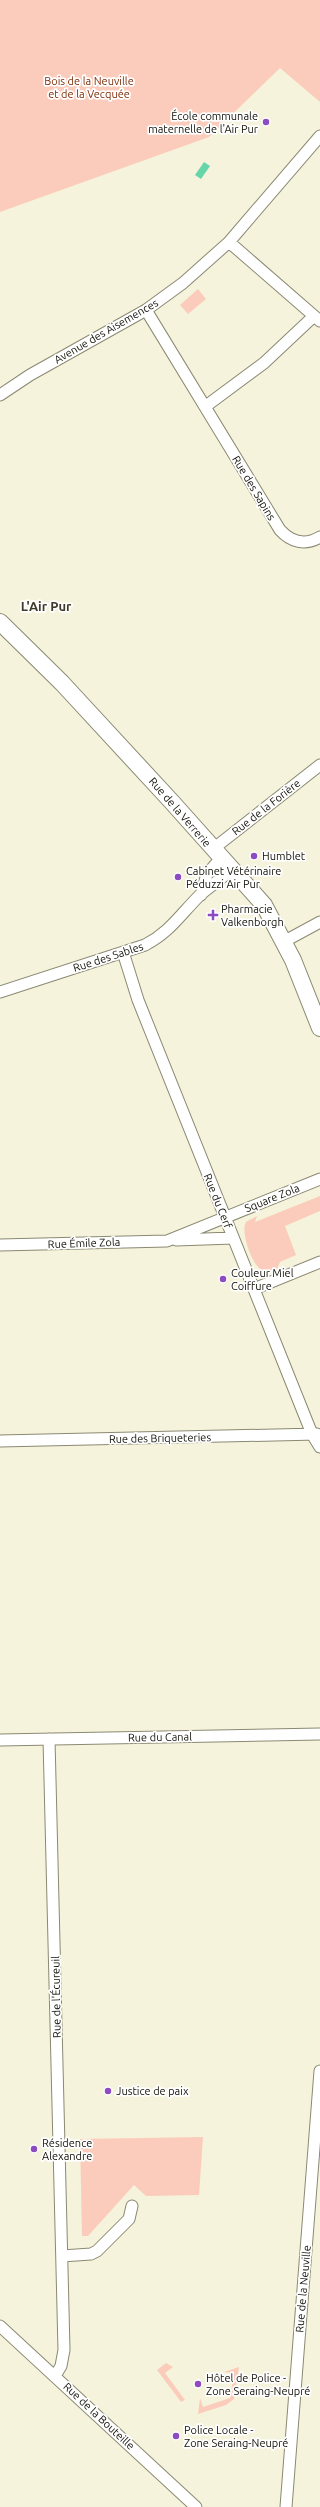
<svg xmlns="http://www.w3.org/2000/svg" width="320" height="2507" font-family="Ubuntu,sans-serif">
<style>
.green{fill:#fbccbb}
.water{fill:#66d5aa}
.lines{fill:none;stroke-linecap:round;stroke-linejoin:round}
.street-casing{stroke:#8b8973;stroke-width:13}
.secondary-casing{stroke:#8b8973;stroke-width:18}
.street{stroke:#fff;stroke-width:11}
.secondary{stroke:#fff;stroke-width:16}
.poi-dot{fill:#8c4bc0;stroke:#fff;stroke-width:1.5}
.labels{text-anchor:middle;stroke-width:3.5;stroke-linejoin:round;paint-order:stroke}
.park-label{font-size:11px;fill:#7e2d08;stroke:#fff}
.poi-label{font-size:11px;fill:#121109;stroke:#fff;text-anchor:start}
.street-label{font-size:11px;fill:#121109;stroke:#fff}
.quarter-label{font-size:13px;font-weight:bold;fill:#3d3b28;stroke:#fff}
</style>
<rect width="100%" height="100%" fill="#f5f3db"/>
<path class="green" d="M0 0H320V102L280 68 209 137 0 212Z
M198 289 206 299 188 314 180 305Z
M320 1196V1211L285 1226 296 1255 280 1262 277 1269C272 1271 267 1273 262 1270 252 1266 240 1231 246 1222L257 1216 255 1222Z
M203 2137 199 2195 146 2196 134 2185 88 2236H82L80 2139Z
M166 2363 173 2367 165 2373 185 2400 181 2402 157 2370Z
M239 2367 234 2399 226 2405 198 2414 200 2398 203 2407 230 2398 234 2373 224 2372Z"/>
<path class="water" d="M204 162 210 166 201 179 195 175Z"/>
<g class="lines">
<g class="street-casing">
<path id="street" d="M229 242 320 321
M146 310 280 530C291 542 305 546 320 537
M0 395 30 375 146 310 183 283 229 242 320 136
M206 406 264 363 314 316
M213 849 320 765
M201 895 207 874 221 858
M285 941 320 922
M123 952 138 1000 312 1434 320 1447
M0 992 145 945C170 932 180 915 200 895 210 886 222 879 231 869
M176 1240 233 1238
M0 1245 167 1241 320 1179
M254 1289 320 1262
M0 1441 317 1434
M49 1739 64 2350 61 2366 55 2376
M0 1740 320 1734
M62 2256 91 2254 97 2251 129 2219 132 2206
M0 2326 196 2507
M286 2507 320 2071"/>
</g>
<g class="secondary-casing">
<path id="secondary" d="M0 622 62 683 171 801 264 905 293 960 320 1028"/>
</g>
<use href="#street" class="street"/>
<use href="#secondary" class="secondary"/>
</g>
<g class="poi-dot">
<circle cx="266" cy="122" r="4"/>
<circle cx="254" cy="856" r="4"/>
<circle cx="178" cy="877" r="4"/>
<path d="M211 909h4v4h4v4h-4v4h-4v-4h-4v-4h4z"/>
<circle cx="223" cy="1279" r="4"/>
<circle cx="108" cy="2091" r="4"/>
<circle cx="34" cy="2149" r="4"/>
<circle cx="198" cy="2384" r="4"/>
<circle cx="176" cy="2436" r="4"/>
</g>
<g class="labels">
<g class="park-label">
<text x="89" y="85">Bois de la Neuville<tspan x="89" dy="13">et de la Vecquée</tspan></text>
</g>
<g class="poi-label">
<text x="258" y="120" text-anchor="end">École communale<tspan x="258" dy="13">maternelle de l'Air Pur</tspan></text>
<text x="262" y="860">Humblet</text>
<text x="186" y="875">Cabinet Vétérinaire<tspan x="186" dy="13">Péduzzi Air Pur</tspan></text>
<text x="221" y="913">Pharmacie<tspan x="221" dy="13">Valkenborgh</tspan></text>
<text x="231" y="1277">Couleur Miel<tspan x="231" dy="13">Coiffure</tspan></text>
<text x="116" y="2095">Justice de paix</text>
<text x="42" y="2147">Résidence<tspan x="42" dy="13">Alexandre</tspan></text>
<text x="206" y="2382">Hôtel de Police -<tspan x="206" dy="13">Zone Seraing-Neupré</tspan></text>
<text x="184" y="2434">Police Locale -<tspan x="184" dy="13">Zone Seraing-Neupré</tspan></text>
</g>
<g class="street-label">
<text transform="translate(106 331) rotate(-30)" y="4">Avenue des Aisemences</text>
<text transform="translate(254 488) rotate(59)" y="4">Rue des Sapins</text>
<text transform="translate(266 807) rotate(-38)" y="4">Rue de la Forière</text>
<text transform="translate(180 812) rotate(49)" y="4">Rue de la Verrerie</text>
<text transform="translate(108 957) rotate(-18)" y="4">Rue des Sables</text>
<text transform="translate(272 1198) rotate(-22)" y="4">Square Zola</text>
<text transform="translate(218 1201) rotate(68)" y="4">Rue du Cerf</text>
<text transform="translate(84 1243) rotate(-2)" y="4">Rue Émile Zola</text>
<text transform="translate(160 1438) rotate(-1)" y="4">Rue des Briqueteries</text>
<text transform="translate(160 1737) rotate(-1)" y="4">Rue du Canal</text>
<text transform="translate(56 1997) rotate(-91)" y="4">Rue de l'Écureuil</text>
<text transform="translate(303 2289) rotate(-85)" y="4">Rue de la Neuville</text>
<text transform="translate(99 2416) rotate(43)" y="4">Rue de la Bouteille</text>
</g>
<g class="quarter-label">
<text x="46" y="611">L'Air Pur</text>
</g>
</g>
</svg>
